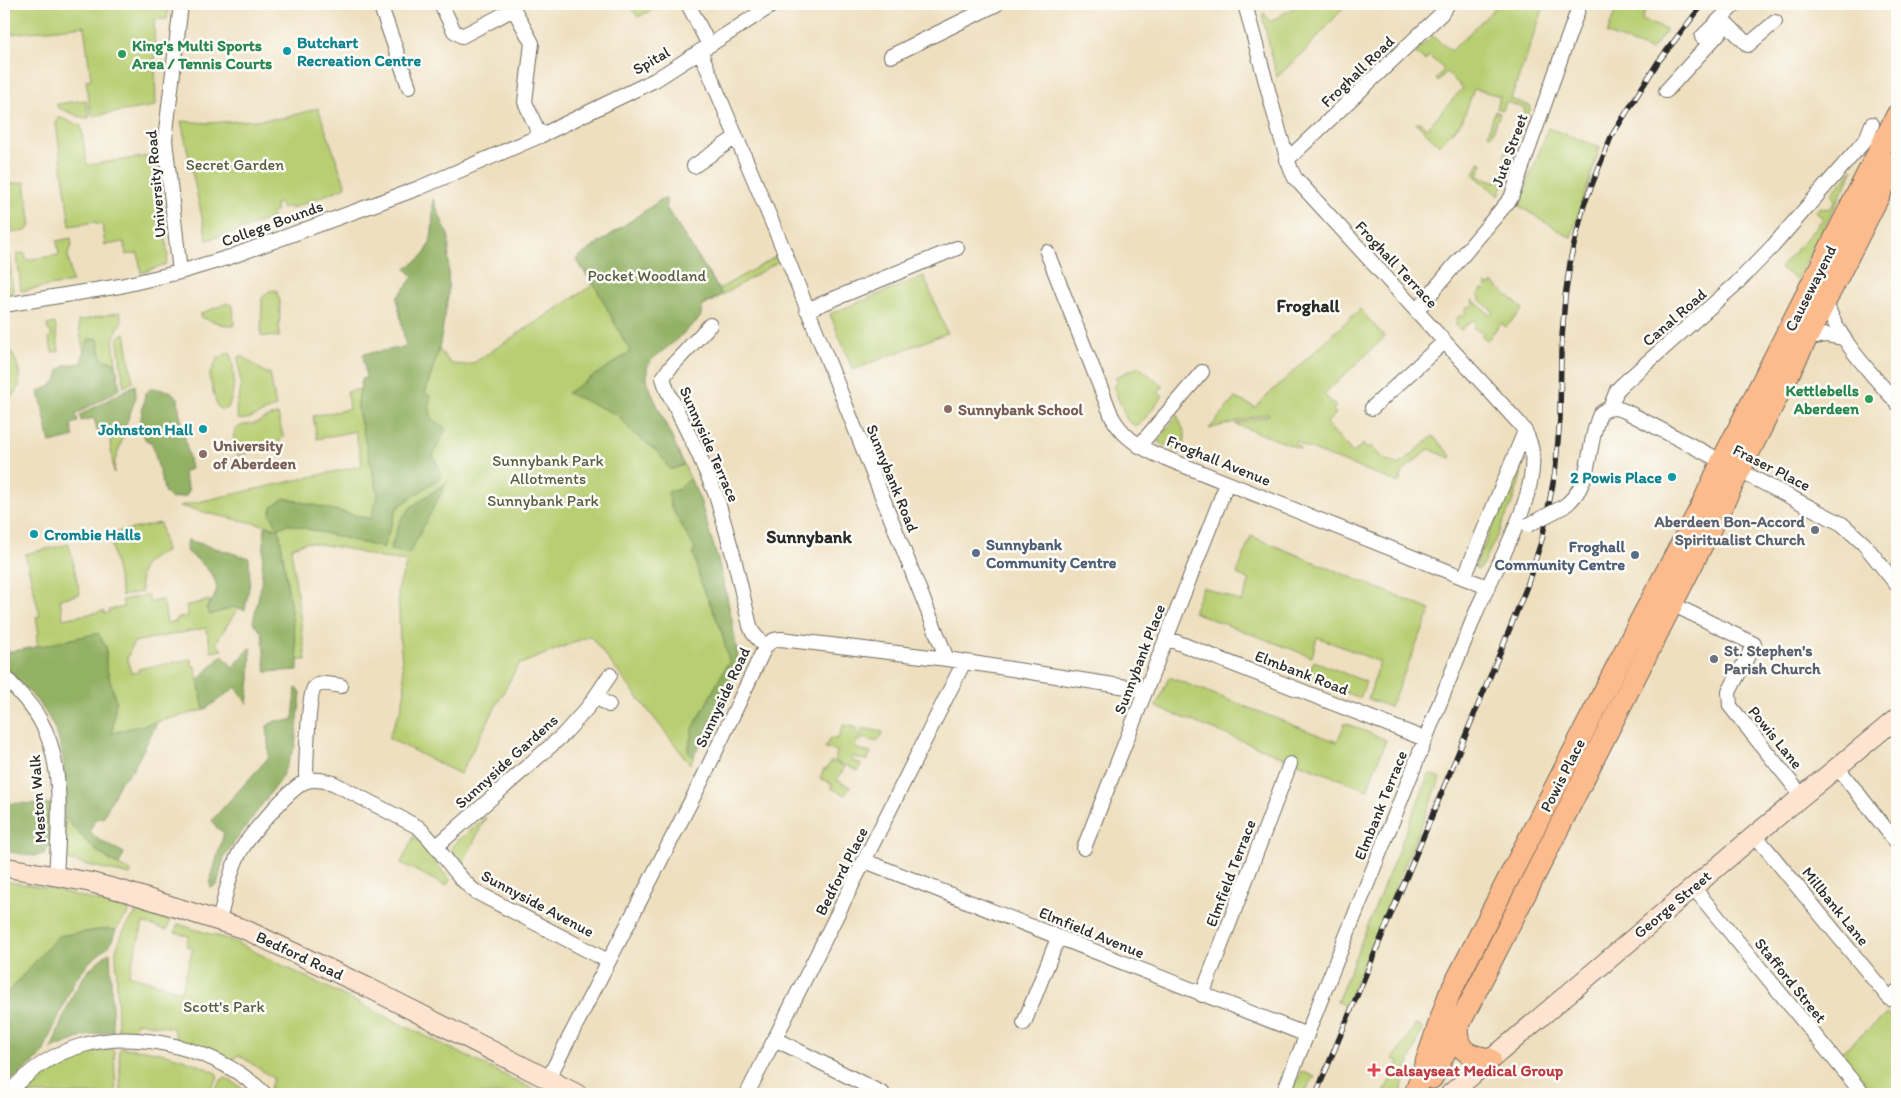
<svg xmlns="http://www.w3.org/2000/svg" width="1901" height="1098" font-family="Itim,sans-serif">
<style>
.green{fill:#b8ce72;stroke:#727c4e}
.forest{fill:#92b164;stroke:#5e6e48}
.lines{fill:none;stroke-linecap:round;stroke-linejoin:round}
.street-casing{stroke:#6f6a5f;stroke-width:16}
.secondary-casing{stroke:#6f6a5f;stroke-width:21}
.primary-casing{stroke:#6f6a5f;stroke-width:23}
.street{stroke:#fff;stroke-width:14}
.secondary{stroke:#fde4d1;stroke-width:19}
.primary{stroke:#fbbb8c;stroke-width:21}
.rail-casing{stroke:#2b2b2b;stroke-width:5.5}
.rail{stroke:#fdfcf7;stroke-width:4;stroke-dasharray:11;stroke-linecap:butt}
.street-bridge-casing{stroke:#6f6a5f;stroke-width:16;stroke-linecap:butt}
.street-bridge{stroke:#fff;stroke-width:14}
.culture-dot{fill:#0f9aa8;stroke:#fdfcf7;stroke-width:2}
.leisure-dot{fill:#2e9e5b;stroke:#fdfcf7;stroke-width:2}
.education-dot{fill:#8d6e63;stroke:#fdfcf7;stroke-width:2}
.worship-dot{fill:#6b7280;stroke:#fdfcf7;stroke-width:2}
.service-dot{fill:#5c6f8a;stroke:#fdfcf7;stroke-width:2}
.health-dot{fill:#e0444e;stroke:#fdfcf7;stroke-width:2}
.labels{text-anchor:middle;stroke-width:5;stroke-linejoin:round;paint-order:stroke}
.culture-label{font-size:16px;font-weight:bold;fill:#0d838f;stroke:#fdfcf7;text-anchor:start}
.leisure-label{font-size:16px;font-weight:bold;fill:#27864d;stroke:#fdfcf7;text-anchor:start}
.street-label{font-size:16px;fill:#2b2b2b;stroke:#fdfcf7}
.park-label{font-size:16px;fill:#555c40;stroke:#fdfcf7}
.education-label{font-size:16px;font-weight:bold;fill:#785e54;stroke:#fdfcf7;text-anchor:start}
.worship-label{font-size:16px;font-weight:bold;fill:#5b616d;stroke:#fdfcf7;text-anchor:end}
.service-label{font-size:16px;font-weight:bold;fill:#4e5e75;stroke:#fdfcf7;text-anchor:start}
.health-label{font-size:16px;font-weight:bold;fill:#be3a42;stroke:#fdfcf7;text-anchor:start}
.neighbourhood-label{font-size:18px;font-weight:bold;fill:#2b2b2b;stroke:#fdfcf7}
</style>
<rect width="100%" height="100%" fill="#fdfcf7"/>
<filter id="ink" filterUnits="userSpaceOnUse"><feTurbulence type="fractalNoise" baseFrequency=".02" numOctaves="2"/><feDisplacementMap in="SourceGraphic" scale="10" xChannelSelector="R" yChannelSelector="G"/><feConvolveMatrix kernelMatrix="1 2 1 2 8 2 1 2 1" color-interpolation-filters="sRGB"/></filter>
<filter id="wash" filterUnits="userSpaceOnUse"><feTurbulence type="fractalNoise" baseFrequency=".0096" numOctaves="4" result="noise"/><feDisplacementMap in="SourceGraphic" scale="20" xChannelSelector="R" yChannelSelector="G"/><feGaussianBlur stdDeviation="1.12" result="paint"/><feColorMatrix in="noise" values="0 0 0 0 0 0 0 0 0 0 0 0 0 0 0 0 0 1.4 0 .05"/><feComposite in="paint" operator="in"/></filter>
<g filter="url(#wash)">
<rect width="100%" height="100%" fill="#eedfbf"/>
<path class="green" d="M4 4H169L167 19 154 20 156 106 91 116 86 80 91 79 84 26 4 35Z
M628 4H665L638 17Z
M1299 4 1346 5 1304 52 1277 77 1262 16 1264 13 1270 22Z
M1499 4H1545L1511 99 1531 106 1525 122 1521 121 1525 108 1506 102 1503 110 1496 108 1500 96 1474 89 1463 119 1458 126 1439 145 1416 123 1419 122 1427 128 1463 88 1446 72 1438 81 1436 79 1444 69 1429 56 1425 61 1415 53 1432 36 1451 51Z
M1618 4H1647L1642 20 1667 30 1651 50 1607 34Z
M86 100 89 118H83L57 107V104Z
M318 108 346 187 290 209 289 206 282 209 279 203 275 204 277 211 272 213 273 217 235 232 207 240 181 121 208 123 285 118Z
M1495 111 1500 113 1492 135 1488 134Z
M58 117 81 126 87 165 156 155 168 256 166 264 141 273 138 253 126 255 124 242 105 245 102 224H96L95 222 70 226 56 123Z
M1517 124 1524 126 1516 147 1511 145Z
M1548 128 1600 147 1571 238 1519 206Z
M1507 148 1515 151 1507 172 1503 171 1507 158 1504 156Z
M1479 162 1482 163 1478 176 1497 182 1500 173 1506 176 1499 196 1474 175Z
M1854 169 1797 280 1780 268 1823 219 1816 211 1820 207 1829 209 1835 202 1832 193Z
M25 182 31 226 26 231 12 233 5 185Z
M662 199H666V208L719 289 777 256 779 261 644 342 647 379 652 394 700 500 727 596 739 665 690 764 590 636 518 665 460 774 388 738 401 709 405 690 400 642 398 589 407 561 381 558 343 548 306 542 291 548 306 660H298L279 528 215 515 180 506 360 466 362 463 355 431 317 439 313 416 349 409 347 392 360 389 358 401V411L378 494 371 519 284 498 288 524 383 548 397 508 400 505 420 410 439 349 451 364 467 365 475 362 593 285 576 259Z
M71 238 72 247 70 248 68 255 72 282 21 291 17 254 25 253 26 260 59 255 57 241Z
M9 255 13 293 4 294V256Z
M924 276 947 333 853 370 830 314Z
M1493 283 1523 309 1506 327 1501 323 1487 341 1481 335 1483 333 1480 330 1478 331 1473 327 1476 324 1473 320 1461 330 1455 325 1457 322 1455 320 1460 315 1462 317 1466 312 1464 310 1469 305 1471 307 1474 304 1472 301 1473 300 1490 315 1493 311 1479 299 1480 297 1478 294 1482 289 1485 290 1487 284 1490 286Z
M276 290 280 301 279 337 261 336 262 298 269 291Z
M227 303 233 306 234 326H228L200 317V314Z
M1360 309 1385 337 1324 394 1336 407 1333 410 1336 414 1326 423 1353 453 1363 444 1367 449 1371 446 1383 459 1399 465 1433 436 1452 457 1450 458 1429 449 1403 471 1399 483 1305 447 1297 441 1295 443 1301 449 1235 424 1269 415 1268 413 1209 429 1235 398 1255 407Z
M120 312 122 320 113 339 116 363 102 359 88 339 84 354 78 321Z
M55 323 59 351 52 352 49 339 52 333 48 330 47 325Z
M125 333 133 382 124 387 117 338Z
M4 343C18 356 31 393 4 399Z
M230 352C235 371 236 389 228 408L221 410 217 406 209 376 218 358Z
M242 356 266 373H270L276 407C264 410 251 422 238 419L236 408 241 389 238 357Z
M1139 367 1163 386 1158 393 1163 396 1141 423 1135 426 1127 420 1113 386 1118 383 1115 377Z
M278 415 283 436 277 446 238 455C234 444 228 430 244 425 248 424 252 424 256 423 264 419 269 416 278 415Z
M1177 415 1185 433 1184 454 1158 442Z
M125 430 115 461 114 473 110 442 113 438V431Z
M1522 456C1527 482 1493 543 1481 568L1476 570 1475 567Z
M160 523 166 552C144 560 137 568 142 592L122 596 109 534Z
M1251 536 1431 610 1390 707 1368 699 1380 662 1317 637 1312 657 1193 612 1203 587 1242 602 1250 580 1237 574Z
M69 544 80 594 60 599 63 619 104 611V614L109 613V610L124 607 122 600 148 595 149 602 163 600 167 623 177 621V618L188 616 186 606 210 600 206 609 221 612 233 607 238 608 216 643 222 650 212 652 206 628 134 642 127 658 131 673 139 672 138 669 191 659 192 666H195L204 710 112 733 116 701 106 666V646L38 647 36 635 39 634 36 617 40 616 25 554Z
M1314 661 1366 682 1360 698 1307 677Z
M1169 677 1337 742 1345 723 1386 740 1367 790 1156 707Z
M843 725 858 728V736H861L862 728 883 732 877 742 863 738 861 741 857 740 855 748 871 753 867 761 852 756 851 760 861 764 858 771 835 761 837 751 825 748 830 738 838 739Z
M831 761 845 767 837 780 850 787 845 795 831 788 832 784 820 778 824 769 826 770Z
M1429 774 1441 778 1346 1006 1337 1002Z
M64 817 86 841 110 861 131 871 130 875 67 860 64 857Z
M486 817 462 866 452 850V846Z
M414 836 450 880 446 886 401 863Z
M4 881 48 888 130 910 116 930 105 929 58 936 4 997Z
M137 911 170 921 167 930 143 923 129 975 181 991 193 948 186 946 189 936 175 932 178 924 233 941 543 1094H275L270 1089 273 1078 239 1055 230 1061 206 1049 177 1040 173 1028 137 1022 133 1031H118L116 950 123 932Z
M1888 1013 1897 1024V1044L1894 1047 1897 1050V1058L1895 1060 1897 1062V1094H1875L1840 1053Z
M1415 1025 1420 1026 1422 1029 1404 1078 1401 1094H1383L1399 1062 1392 1058 1399 1051Z
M121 1048C154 1049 187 1058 216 1073L218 1077 208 1094H121L119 1051Z
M112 1049 114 1051 116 1094H20C44 1068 77 1052 112 1049Z
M1301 1071 1315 1077 1303 1094H1292Z
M226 1078 251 1094H213L222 1079Z"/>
<path class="forest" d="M433 199 449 238 448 297 439 349 425 393 431 397 429 404 432 420 440 424 446 429 433 456 441 472V477L397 508 383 548 288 524 279 528 298 660V670L266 672 262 633 253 622 261 586 265 527 278 528 270 514 272 507 284 498 371 519 378 494 358 411V401L362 379 366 378 363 354 406 347 397 298 413 277 406 268C412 264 421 259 425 253 435 239 432 216 433 199Z
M662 199H666V208L722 294 703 305 700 318 674 342 651 360 647 368V379L652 394 684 465 670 470 659 453 632 432 618 415 567 393 630 352 594 284 576 259Z
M88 339H98L102 359 116 363 120 389 76 414 78 422 71 424 74 437 50 443 39 391C52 386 57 384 59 370L66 365 81 363Z
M135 385 136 397 125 427 111 428 109 432 97 431 94 418 81 421 80 415Z
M151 388 170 391 178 398 179 409 191 469 183 472 189 490 186 496 171 499 165 493 152 443 146 440 139 430 145 394Z
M690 478 700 500 720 567 732 621 739 665 693 758 688 751 692 730 729 661 720 627 701 583 693 552 695 549 671 507 668 492 679 489Z
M447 482 409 554 390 550 401 519 411 507Z
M188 540 249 558 250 582 245 610 233 607 210 615 206 609C209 604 213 600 215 595 223 578 197 559 186 551Z
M98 633 106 647V666L116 701 112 733 158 721 133 770 121 781 103 818 95 819 90 831 99 840 124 853 119 865 96 851 64 817C65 775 68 741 41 706 31 692 16 680 4 666V660L8 652 46 645Z
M251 647 250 679 247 704 236 687 204 710 198 680 222 655 233 667Z
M296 688 301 692 295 746 281 778 224 857 217 885 211 888 210 882 224 833 217 828 212 820 269 757 267 726 275 721 293 720Z
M4 803 53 804 50 844 44 854 34 856 4 851Z
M105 929 116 930 110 945 88 963 74 981 42 1055 4 1087V997L58 936Z
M110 952 113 1031 85 1036 51 1049C62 1023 71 989 91 968 97 962 103 957 110 952Z"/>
</g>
<g filter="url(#ink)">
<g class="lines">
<g class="street-casing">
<path id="street" d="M380 4 409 87
M441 4 454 31 462 36 514 9
M511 4 532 43 525 102 540 136
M688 4 709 45
M1245 4 1279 131 1291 170 1295 178 1519 423C1524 429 1528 436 1530 443 1544 488 1495 568 1477 610L1283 1094
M1702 37 1721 18 1748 45 1775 22
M700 51 785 253 947 659
M891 56 997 4
M1666 91 1720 32 1721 18 1735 4
M1287 160 1441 14 1448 4
M694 166 736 137
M1047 252 1112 417C1122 435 1136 445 1155 454L1487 587
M180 272 165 140 181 4
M1826 302C1838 340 1871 373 1897 403
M4 305 120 286 180 272 230 257 419 188 540 136 655 80 774 4
M807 310 957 248
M1417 310 1511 198 1580 4
M710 325 669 369 663 378 667 390 698 453 716 495 734 558 750 626 753 633 765 647
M1806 339 1826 335 1844 338
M1372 408 1444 342
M1610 408 1617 390 1623 384 1736 284 1773 246 1861 145 1867 137 1872 124
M1139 446 1202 372
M1563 507C1594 486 1586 444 1600 414 1609 405 1619 408 1629 413L1842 524 1864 544 1897 585
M1464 578 1525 431
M1672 604 1754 644 1729 692 1730 706 1802 796
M1166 638 1425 739
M4 675C16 690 31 703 40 720 65 762 59 828 56 875
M596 697 609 705
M1837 767 1897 843
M306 781C306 767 308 697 314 688 319 681 334 685 341 686
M1755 835 1890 999 1897 991
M437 846 563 735 589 706 610 675
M1084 848 1227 483
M865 861 1307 1035
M1693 887 1863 1094
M219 920C225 900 229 872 239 854 247 838 291 786 307 781 316 778 325 781 333 783L418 827C439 845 455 877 476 892L608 961
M1202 995 1290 764
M1024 1023 1058 938
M775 1039 883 1094
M548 1079 702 780 765 647C770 642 773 639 781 639L947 659 1146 690
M8 1094C52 1043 111 1030 175 1046 208 1054 240 1070 265 1094
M747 1094 964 662"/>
</g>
<g class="secondary-casing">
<path id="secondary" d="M4 867 89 882 127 892 244 929 369 988 577 1094
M1450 1094 1755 835 1897 718"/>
</g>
<g class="primary-casing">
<path id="primary" d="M1457 1027C1457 1052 1468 1055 1490 1059
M1432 1078 1897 160
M1415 1094 1449 995 1640 621 1701 507 1722 461 1897 115"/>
</g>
<use href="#street" class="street"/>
<use href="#secondary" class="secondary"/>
<use href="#primary" class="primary"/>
<g class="rail-casing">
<path id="rail" d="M1316 1094 1504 643 1527 586 1542 539 1555 473 1560 419 1561 351 1565 297 1571 257 1584 205 1611 137 1658 62 1703 4"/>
</g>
<use href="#rail" class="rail"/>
<g class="street-bridge-casing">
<path id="street-bridge" d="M1528 525 1563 507"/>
</g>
<use href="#street-bridge" class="street-bridge"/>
</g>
</g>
<g class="culture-dot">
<circle cx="287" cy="51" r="5"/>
<circle cx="203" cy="429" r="5"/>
<circle cx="1672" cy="477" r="5"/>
<circle cx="34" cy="534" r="5"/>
</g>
<g class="leisure-dot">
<circle cx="122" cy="54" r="5"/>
<circle cx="1869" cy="399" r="5"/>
</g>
<g class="education-dot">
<circle cx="948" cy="409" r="5"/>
<circle cx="203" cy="454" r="5"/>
</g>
<g class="worship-dot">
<circle cx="1815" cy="530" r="5"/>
<circle cx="1714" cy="659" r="5"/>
</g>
<g class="service-dot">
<circle cx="976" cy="553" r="5"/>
<circle cx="1635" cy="555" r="5"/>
</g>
<path class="health-dot" d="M1371.5 1062.5h5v5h5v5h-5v5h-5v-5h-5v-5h5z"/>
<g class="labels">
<g class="culture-label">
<text x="297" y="48">Butchart<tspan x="297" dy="18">Recreation Centre</tspan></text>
<text x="193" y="435" text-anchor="end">Johnston Hall</text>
<text x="1662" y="483" text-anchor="end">2 Powis Place</text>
<text x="44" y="540">Crombie Halls</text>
</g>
<g class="leisure-label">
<text x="132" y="51">King's Multi Sports<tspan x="132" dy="18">Area / Tennis Courts</tspan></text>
<text x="1859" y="396" text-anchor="end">Kettlebells<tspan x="1859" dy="18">Aberdeen</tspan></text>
</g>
<g class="street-label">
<text transform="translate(651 60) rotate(-30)" y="6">Spital</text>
<text transform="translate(1357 71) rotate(-44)" y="6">Froghall Road</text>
<text transform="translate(1509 150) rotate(-70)" y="6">Jute Street</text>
<text transform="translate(155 184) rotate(-95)" y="6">University Road</text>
<text transform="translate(272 223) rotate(-20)" y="6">College Bounds</text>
<text transform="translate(1397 264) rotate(47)" y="6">Froghall Terrace</text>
<text transform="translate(1810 288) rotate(-63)" y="6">Causewayend</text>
<text transform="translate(1674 317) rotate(-41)" y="6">Canal Road</text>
<text transform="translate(710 444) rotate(66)" y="6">Sunnyside Terrace</text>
<text transform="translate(1219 460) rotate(22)" y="6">Froghall Avenue</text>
<text transform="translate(1772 467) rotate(27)" y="6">Fraser Place</text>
<text transform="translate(893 478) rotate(68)" y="6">Sunnybank Road</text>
<text transform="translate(1139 659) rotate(-69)" y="6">Sunnybank Place</text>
<text transform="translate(1302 672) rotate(21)" y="6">Elmbank Road</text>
<text transform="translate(722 697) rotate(-65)" y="6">Sunnyside Road</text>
<text transform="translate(1776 737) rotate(51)" y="6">Powis Lane</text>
<text transform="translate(506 761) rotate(-42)" y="6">Sunnyside Gardens</text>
<text transform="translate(1562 775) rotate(-63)" y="6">Powis Place</text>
<text transform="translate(37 799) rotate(-94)" y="6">Meston Walk</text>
<text transform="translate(1380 805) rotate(-68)" y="6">Elmbank Terrace</text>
<text transform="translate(841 871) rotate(-63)" y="6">Bedford Place</text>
<text transform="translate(1230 873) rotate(-69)" y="6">Elmfield Terrace</text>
<text transform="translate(538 903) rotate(28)" y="6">Sunnyside Avenue</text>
<text transform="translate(1672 904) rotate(-40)" y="6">George Street</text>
<text transform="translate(1836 906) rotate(51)" y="6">Millbank Lane</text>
<text transform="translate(1092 932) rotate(22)" y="6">Elmfield Avenue</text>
<text transform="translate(300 955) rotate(25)" y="6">Bedford Road</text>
<text transform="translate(1791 980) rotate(51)" y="6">Stafford Street</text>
</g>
<g class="park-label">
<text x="235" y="170">Secret Garden</text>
<text x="647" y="281">Pocket Woodland</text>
<text x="548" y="466">Sunnybank Park<tspan x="548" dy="18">Allotments</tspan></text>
<text x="543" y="506">Sunnybank Park</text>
<text x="224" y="1012">Scott's Park</text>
</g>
<g class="education-label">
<text x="958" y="415">Sunnybank School</text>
<text x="213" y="451">University<tspan x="213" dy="18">of Aberdeen</tspan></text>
</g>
<g class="worship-label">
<text x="1805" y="527">Aberdeen Bon-Accord<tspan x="1805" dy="18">Spiritualist Church</tspan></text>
<text x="1724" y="656" text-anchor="start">St. Stephen's<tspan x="1724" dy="18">Parish Church</tspan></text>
</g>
<g class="service-label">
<text x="986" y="550">Sunnybank<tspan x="986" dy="18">Community Centre</tspan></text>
<text x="1625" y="552" text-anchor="end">Froghall<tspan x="1625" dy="18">Community Centre</tspan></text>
</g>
<g class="health-label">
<text x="1385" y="1076">Calsayseat Medical Group</text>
</g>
<g class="neighbourhood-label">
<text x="1308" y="312">Froghall</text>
<text x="809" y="543">Sunnybank</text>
</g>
</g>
<rect width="1901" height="1098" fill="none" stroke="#fdfcf7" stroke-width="20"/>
</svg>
